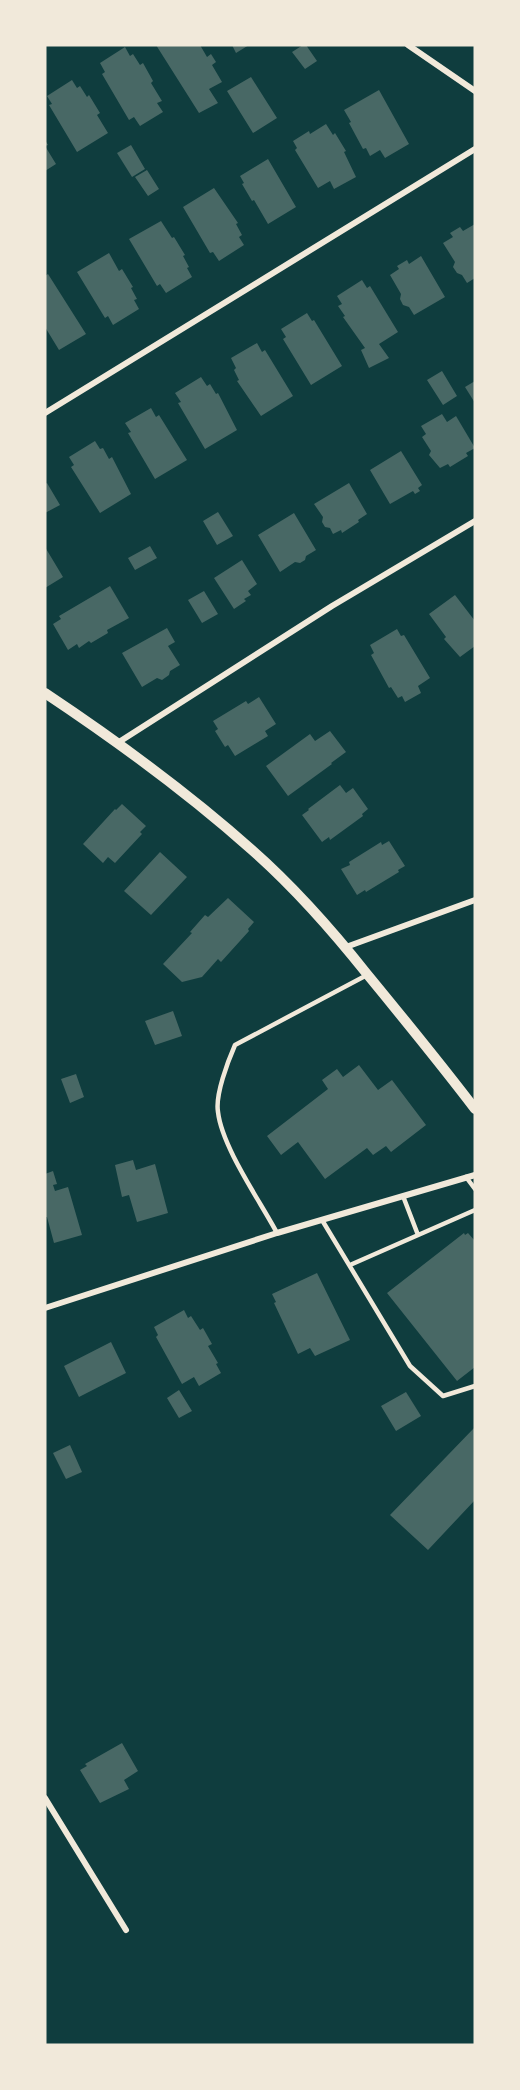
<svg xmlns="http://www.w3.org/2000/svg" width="520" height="2090" font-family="'Sofia Sans Condensed',sans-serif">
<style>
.building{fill:#486865}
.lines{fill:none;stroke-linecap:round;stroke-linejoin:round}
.service{stroke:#f1e9da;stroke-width:4.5}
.minor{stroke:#f1e9da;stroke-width:6}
.tertiary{stroke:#f1e9da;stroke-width:10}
</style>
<rect width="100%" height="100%" fill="#0f3d3e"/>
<path class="building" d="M156 45H200L207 57 211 54 216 62 212 65 222 82 209 89 218 103 199 113Z
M232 45H249L236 53Z
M303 45H306L317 61 305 69 292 52Z
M125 47 130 56 133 54 140 65 143 63 153 81 151 83 162 101 157 103 163 112 140 126 134 117 129 120 102 74 105 72 100 63Z
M251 77 277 118 253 133 227 91Z
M72 80 77 88 80 86 87 97 89 95 100 113 97 115 108 133 77 152 49 105 52 104 47 96Z
M379 90 409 144 385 158 380 150 370 156 366 148 363 149 349 123 351 122 344 110Z
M326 124 333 135 335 133 346 151 344 152 356 177 334 189 330 181 318 188 295 150 297 148 293 141 309 131 310 134Z
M45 140 48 145 45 146 56 164 45 171Z
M131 145 145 169 132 177 117 153Z
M268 159 296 207 268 224 254 200 252 201 242 184 244 183 240 176Z
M147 170 159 189 148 196 135 177Z
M214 188 238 223 236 224 242 235 239 237 244 245 219 261 213 252 210 253 183 207Z
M161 221 172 238 174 237 185 255 183 256 189 267 187 268 192 277 166 293 160 284 157 286 129 239Z
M475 224V278L467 283 462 275 457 273 453 267 455 262 443 243 453 237 450 233 460 227 463 231Z
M109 253 119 271 122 269 133 287 131 288 137 299 134 300 139 309 113 325 108 316 105 318 77 272Z
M421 256 445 297 414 315 409 307 403 305 400 299 401 294 390 275 399 269 397 266 407 260 409 264Z
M48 274 86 334 59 350 45 327V276Z
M362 280 367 288 370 286 398 332 379 344 389 358 369 368 361 350 365 348 343 317 345 316 338 306 342 304 337 296Z
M307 313 312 321 314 320 342 366 311 385 283 339 286 337 281 329Z
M257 343 262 352 265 350 293 396 261 416 237 381 239 380 234 370 236 368 231 358Z
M442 371 457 396 443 405 427 380Z
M201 377 207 386 210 384 216 394 218 393 237 430 205 449 178 403 181 402 175 393Z
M475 381V403L465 387Z
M151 408 156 417 159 415 187 460 155 479 128 433 131 432 125 423Z
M442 414 447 422 456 416 475 448 466 453 468 456 450 467 448 464 440 468 429 455 431 451 422 437 426 434 421 426Z
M95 441 100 449 103 448 109 459 112 457 131 494 100 513 71 467 74 465 69 457Z
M401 451 422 485 418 488 420 491 415 494 413 491 390 504 370 470Z
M47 483 60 505 45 513V484Z
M349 483 367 514 358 520 359 522 342 533 341 530 333 534 330 528 325 527 322 522 323 517 314 504Z
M218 512 233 536 217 545 203 521Z
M294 513 316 550 306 556 305 560 300 563 295 562 280 572 258 535Z
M150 546 157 558 135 570 128 558Z
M45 547 63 577 45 588Z
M242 560 257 584 248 591 251 595 244 599 246 601 234 609 214 578Z
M110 586 129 618 107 630 108 633 91 643 89 641 79 648 77 644 68 650 53 624 61 619 59 616Z
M204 591 218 614 202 623 188 600Z
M455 595 475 621V646L460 657 444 639 446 637 429 614Z
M167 628 175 642 168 646 180 665 170 671 169 675 162 680 157 678 142 687 122 653Z
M397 629 401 636 404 635 430 678 418 686 421 693 405 702 402 696 398 698 391 687 389 688 371 655 374 653 370 645Z
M259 697 276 724 265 731 268 736 235 756 228 745 225 747 215 731 218 729 213 721 246 701 248 704Z
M330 731 346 752 331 763 332 764 288 796 266 766 310 734 315 741Z
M340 785 346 793 353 788 368 809 362 814 363 816 330 840 329 837 322 842 302 815 309 810 308 809Z
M122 804 146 826 140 832 142 834 115 863 108 857 103 863 83 844 115 809 116 810Z
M389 841 405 866 398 870 399 872 366 892 365 890 357 895 341 869 350 865 349 862 381 842 382 845Z
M160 852 187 877 151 915 124 891Z
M228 898 254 922 248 929 249 931 221 962 218 959 202 977 182 982 163 964 192 933 190 932 205 915 208 917Z
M173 1011 182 1036 155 1045 145 1021Z
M359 1065 378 1090 392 1080 426 1125 391 1152 386 1146 373 1155 367 1148 325 1179 298 1142 281 1155 267 1136 328 1089 322 1080 337 1069 343 1077Z
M76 1074 84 1097 70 1103 61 1079Z
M133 1160 136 1170 155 1164 168 1213 137 1222 129 1195 122 1197 115 1165Z
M53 1171 57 1184 53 1185 55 1191 68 1187 82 1235 54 1243 47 1217H45V1174Z
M464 1233 465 1235 468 1233 475 1241V1367L457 1381 387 1293Z
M317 1273 350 1340 315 1356 310 1348 298 1354 274 1303 276 1302 272 1294Z
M184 1310 188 1318 191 1316 200 1330 203 1328 212 1344 208 1346 218 1363 216 1364 221 1373 199 1386 194 1377 182 1384 156 1337 158 1335 154 1327Z
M111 1342 126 1373 79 1397 64 1366Z
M179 1390 192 1411 179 1418 167 1398Z
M406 1392 421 1416 396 1431 381 1406Z
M475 1427V1500L428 1550 390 1515Z
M70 1445 82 1472 66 1479 53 1453Z
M122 1743 138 1771 124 1780 129 1789 100 1803 80 1770 87 1766 85 1764Z"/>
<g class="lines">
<path class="service" d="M466 1177 475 1189
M403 1196 418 1235
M322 1220 410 1366 443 1396 475 1386
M277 1233C260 1201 222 1147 218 1112 215 1095 228 1061 235 1045L367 975
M350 1265 475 1210"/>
<path class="minor" d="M408 45 475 91
M45 413 475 149
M119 742 332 606 475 521
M346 947 475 900
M45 1308 277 1233 475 1175
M45 1798 126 1930"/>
<path class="tertiary" d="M45 693C117 741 187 792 252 850 294 887 332 930 367 974 404 1019 440 1063 475 1109"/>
</g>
<rect width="520" height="2090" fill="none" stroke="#f1e9da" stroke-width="93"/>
</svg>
